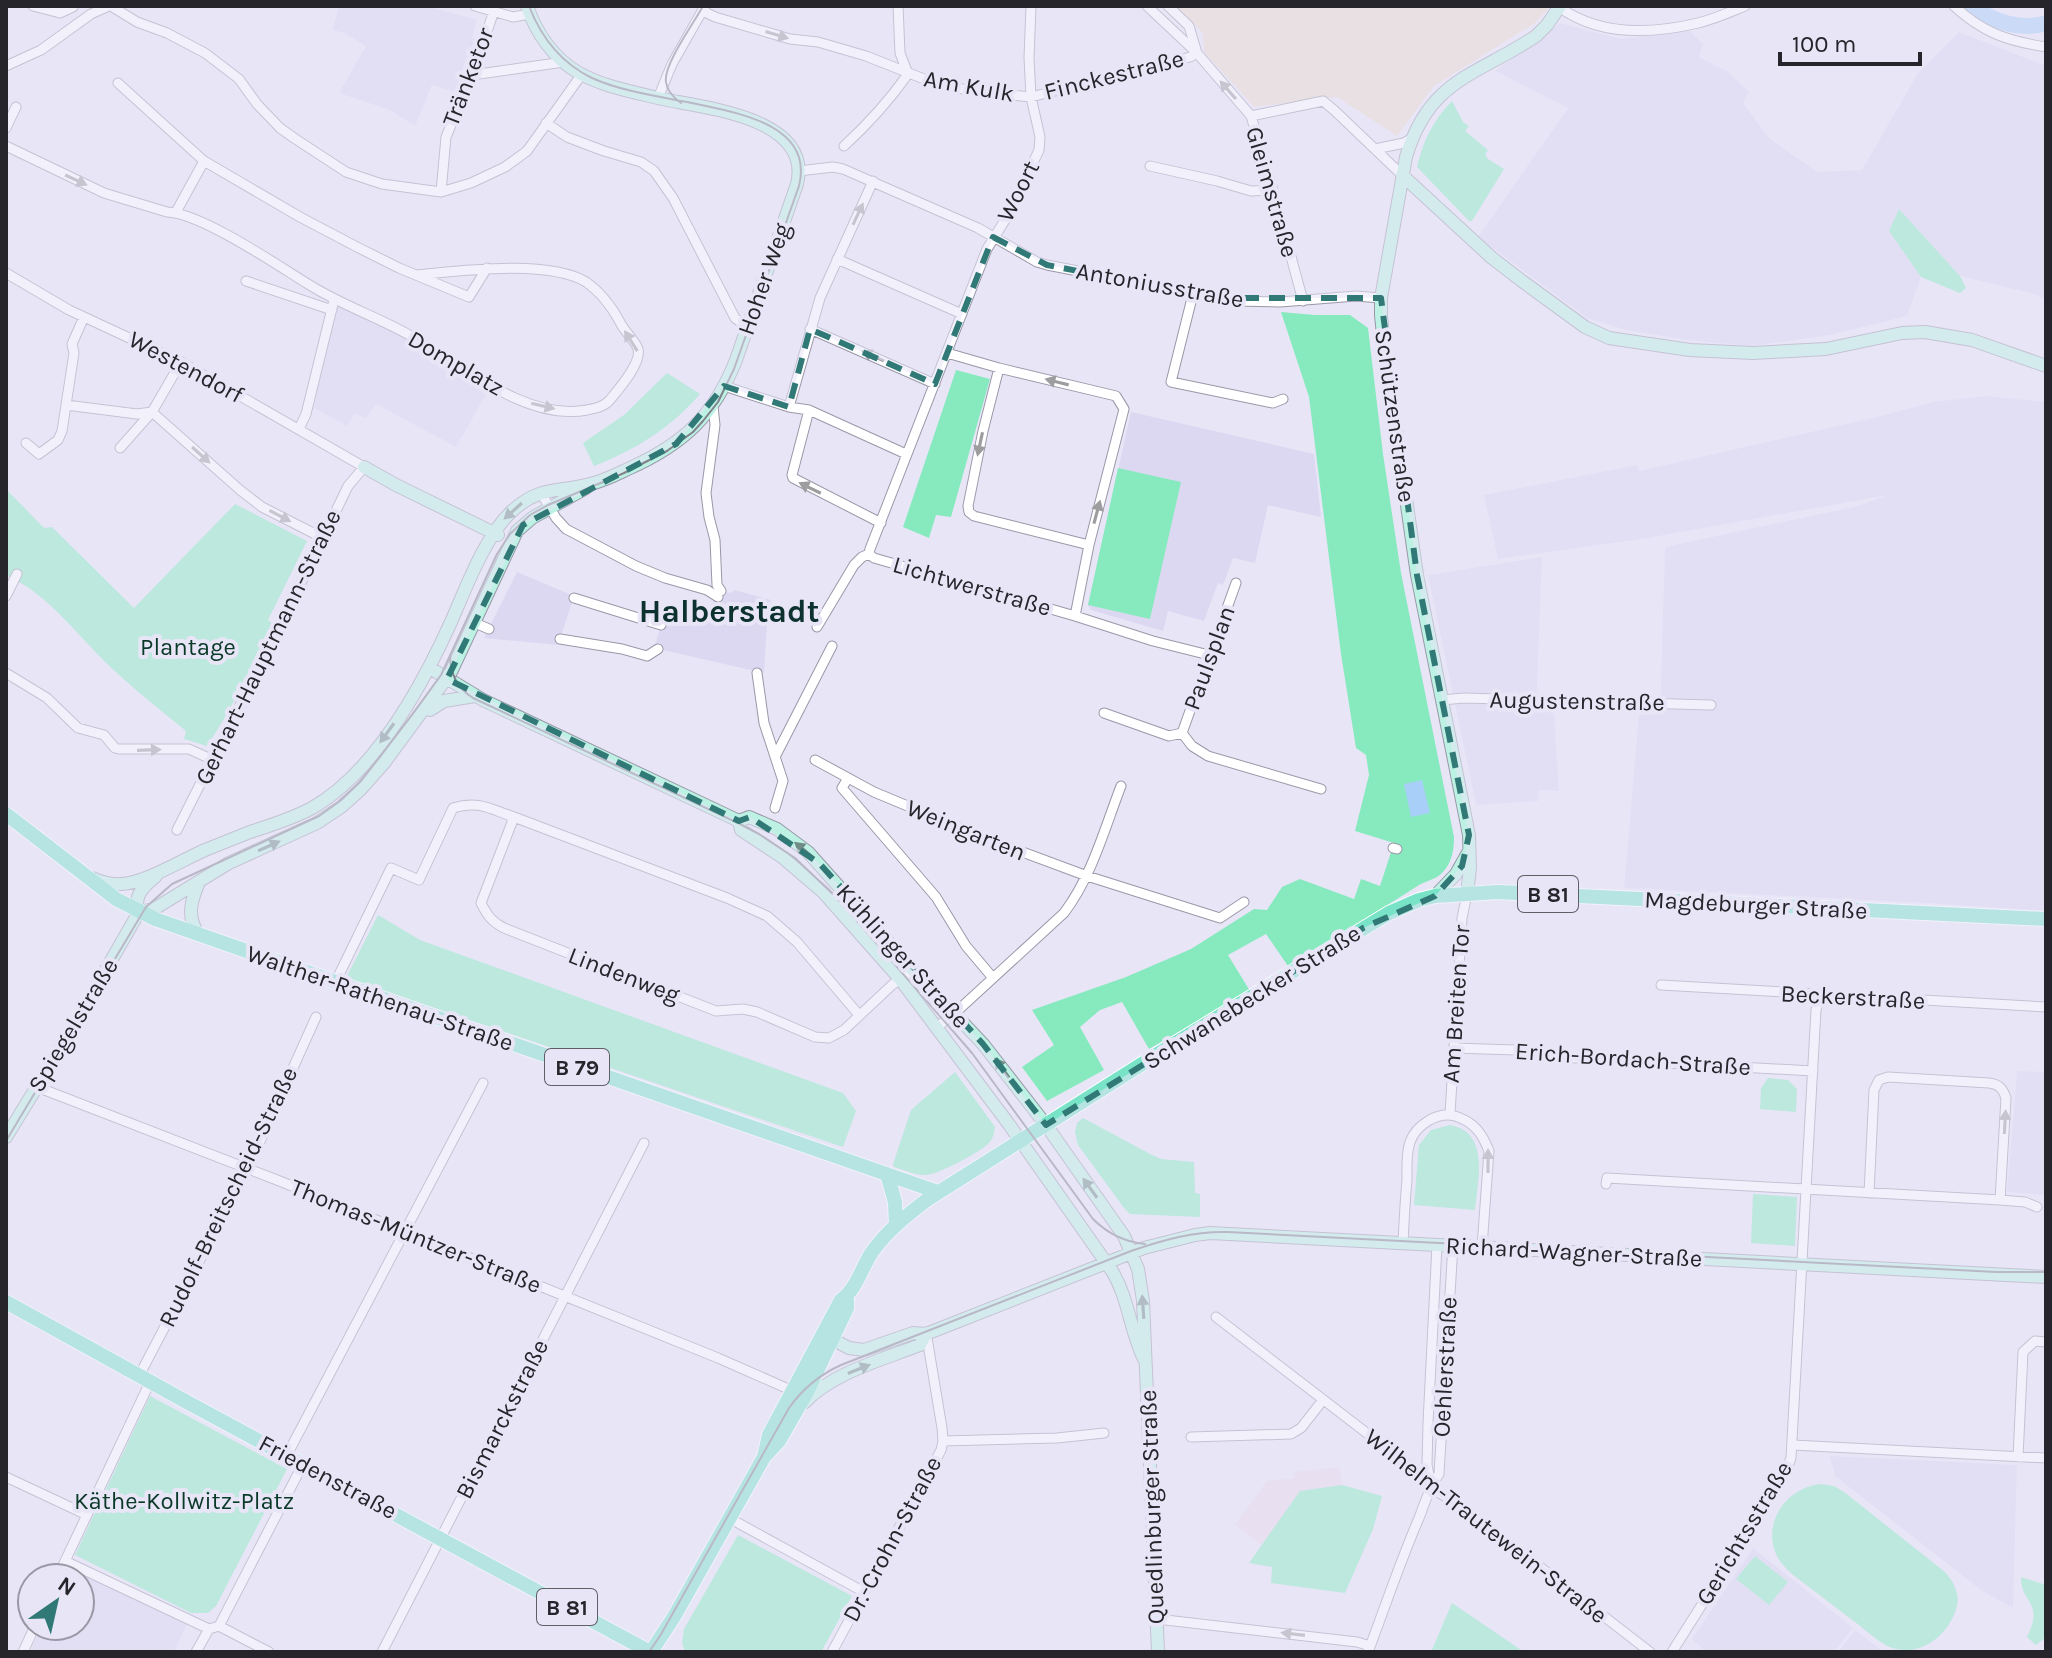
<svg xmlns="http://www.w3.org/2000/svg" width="2052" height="1658" font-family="Karla,sans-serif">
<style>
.built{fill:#dcd8f1}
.industrial{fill:#e8d7e9}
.medical{fill:#ebdac9}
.green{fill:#87eabf}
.water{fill:#a8cff7}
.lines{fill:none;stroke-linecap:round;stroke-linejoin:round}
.river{stroke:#a8cff7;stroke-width:16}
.street-casing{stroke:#9a98a8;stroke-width:11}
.secondary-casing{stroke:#9a98a8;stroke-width:14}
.primary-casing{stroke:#fff;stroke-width:16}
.street{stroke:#fff;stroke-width:9}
.secondary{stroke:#bcf1e3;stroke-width:12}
.primary{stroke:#79e3c8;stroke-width:14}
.tram{stroke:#82808b;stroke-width:2}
.oneway{fill:#9d9da0}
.oneway2{fill:#718b87}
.marked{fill:none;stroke:#317976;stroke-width:6;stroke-dasharray:16 10;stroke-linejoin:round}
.labels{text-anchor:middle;stroke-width:8;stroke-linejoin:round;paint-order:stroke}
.shield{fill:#e8e5f7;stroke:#605f68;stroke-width:2}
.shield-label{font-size:22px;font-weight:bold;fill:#26252b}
.street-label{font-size:24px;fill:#26252b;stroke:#e8e5f7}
.park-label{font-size:24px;fill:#0a3928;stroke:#e8e5f7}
.district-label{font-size:32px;font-weight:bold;fill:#0d312f;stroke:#e8e5f7}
</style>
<rect width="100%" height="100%" fill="#e8e5f7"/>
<path class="built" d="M339 6H427L477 20 472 38 477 40 471 58H466L456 92 432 85 415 126 390 110 339 93 366 46 344 33 333 30Z
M1560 23 1621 39 1689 30 1703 44 1699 57 1728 72 1749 92 1743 103 1769 138 1817 172 1862 170 1918 73 1959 32 2046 66V300L2035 294 1960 276 1899 209 1889 231 1921 277 1907 316 1830 335 1751 346 1686 340 1626 330 1587 318 1478 237 1568 108 1495 71Z
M337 304 410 337 489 389 456 447 376 404 366 418 355 413 347 426 314 408 321 368Z
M1986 396 2046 402V911L1928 903 1624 888 1639 715 1660 714 1665 547 1858 506 1888 495 1642 539 1498 559 1484 495 1637 465 1639 471 1877 417 1933 402Z
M1131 412 1314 454 1321 517 1268 505 1255 563 1233 558 1223 585 1218 583 1204 621 1168 611 1163 631 1091 610 1088 605Z
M1542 557 1536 710 1554 712 1559 791 1539 790 1538 801 1476 805 1428 575Z
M517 572 574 596 558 645 484 638Z
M734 590 771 600 767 623 764 673 654 648 661 625 666 618 700 621 721 591 731 593Z
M2017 1071 2046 1072V1195L2007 1192Z
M1830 1456 2017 1465 2013 1608 1981 1590 1835 1476Z
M1753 1548 1853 1628 1834 1652H1706L1692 1639Z
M68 1567 188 1622 174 1652H30L42 1626H80V1578H63Z
M1855 1630 1884 1652H1838Z"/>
<path class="industrial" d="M1339 1467 1342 1485 1300 1492 1262 1545 1235 1525 1267 1481 1294 1478V1472Z"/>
<path class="medical" d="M1175 6H1551L1535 23 1434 86 1397 136 1337 97 1254 107 1204 52 1203 33Z"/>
<path class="green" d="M1452 101 1463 122 1469 126 1465 131 1488 150 1485 154 1488 159 1504 169 1472 221H1469L1417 167C1423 141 1433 120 1452 101Z
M1899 209 1960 276 1966 288 1960 293 1921 277 1889 231Z
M1281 312 1315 315H1350L1368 328 1383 454 1401 573 1454 837C1454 850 1452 862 1443 872 1436 880 1424 881 1416 887 1374 914 1331 939 1288 966L1266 934 1228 955 1250 991 1149 1049 1122 1002 1100 1010 1080 1027 1104 1070 1047 1101 1022 1067 1054 1045 1032 1010 1126 977 1191 949 1254 909 1267 910 1282 887 1300 879 1354 899 1361 879 1380 886 1394 843 1355 831 1369 775 1366 755 1356 748 1341 654 1309 397Z
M956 370 990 379 951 517 936 515 929 538 903 527Z
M667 373 700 394C671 428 635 450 594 466L583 443 624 415Z
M1118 468 1181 482 1150 619 1088 605Z
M6 489 44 528 52 527 134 608 235 504 307 541 268 620 272 623C253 665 233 707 207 746L184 739 186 731C163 712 140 694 118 674 81 641 52 596 6 575Z
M378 915 420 940 843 1093 856 1111 843 1147 346 978Z
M955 1072 995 1127C994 1134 993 1139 988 1144 978 1153 938 1175 925 1175 915 1175 904 1170 894 1167L893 1164 911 1110Z
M1768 1078 1788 1080 1797 1089 1796 1112 1760 1109 1761 1088Z
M1083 1118 1152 1155 1161 1159 1194 1162 1195 1193 1200 1194V1217L1130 1214 1124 1208 1078 1145 1075 1132 1077 1123Z
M1450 1125C1454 1126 1459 1127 1462 1129 1488 1144 1477 1185 1475 1210L1414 1205 1419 1145 1431 1130Z
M1753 1194 1797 1197 1795 1246 1751 1243Z
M150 1396 287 1469 216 1606 208 1613H191L75 1555Z
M1821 1484 1834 1486 1844 1492 1945 1572C1957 1586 1962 1599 1953 1617 1941 1642 1914 1658 1887 1646 1873 1638 1860 1625 1847 1616 1829 1602 1810 1588 1792 1574 1786 1568 1779 1562 1776 1554 1762 1521 1788 1487 1821 1484Z
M1342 1485 1382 1496 1373 1529 1345 1593 1271 1583 1272 1567 1249 1563 1300 1491Z
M738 1535 852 1596 821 1652H685L682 1643 684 1629Z
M1755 1556 1788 1582 1769 1605 1736 1579Z
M2021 1577 2046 1585V1637L2036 1645 2027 1637C2045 1601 2020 1603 2021 1577Z
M1452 1603 1524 1652H1431Z"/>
<path class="water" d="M1422 780 1430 813 1411 817 1404 784Z"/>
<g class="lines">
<path class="river" d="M1973 6C1992 22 2022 31 2046 23"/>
<g class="street-casing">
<path id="street" d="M33 6 60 13 73 7
M111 6 137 22 167 33 205 53 239 79 257 104 280 128 294 138 346 172 382 184 441 192 471 183 505 167 527 151 582 74
M475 6 513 17 530 14
M898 6 900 53 908 74
M1147 6 1197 53 1189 26 1168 6
M1954 6C1983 33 2008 41 2046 47
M1559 7C1599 36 1652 34 1698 23 1714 19 1730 12 1745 6
M703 11 715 17 790 39 818 42 866 56 929 81 962 89 1002 94 1031 97 1190 57 1197 53 1251 116 1273 190 1303 301
M6 66 41 50 91 14 109 6
M472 75 564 62
M118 83 204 161 300 217 357 247 399 268 469 297 487 268
M658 98 672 64 705 6
M1251 116 1323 101 1334 110 1402 175
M546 123 567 137 604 151 641 162 654 171 673 198 735 318 747 327
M6 128 16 107
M6 146 104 193 167 212C201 213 277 265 308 284 341 305 378 317 411 336 461 364 526 422 587 410 596 408 603 407 609 401 618 390 642 363 638 349 635 340 625 332 621 324 612 307 602 293 586 282 548 259 460 271 416 275
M844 146C868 124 889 101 908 74
M1375 149 1404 143 1412 138
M1150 166 1217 181 1251 191 1273 190
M799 171 833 167 843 169 978 228 1037 262 1047 265 1234 301 1280 302 1356 296 1381 298
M873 181 820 298 789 407 809 410 792 475 793 478 881 523
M441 192 446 137 472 75 494 11
M176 212 204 161
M837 259 962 314
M6 273 69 310 181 362 364 467 348 486 288 610 177 830
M246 281 332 310
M1193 294 1171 382 1273 403 1283 399
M810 329 935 384
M947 353 999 368 1116 396 1124 409 1089 545 1075 616
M999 368 983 431 968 506 969 512 974 516 1089 545
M724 386 789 407
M66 405 137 414 152 412
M713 406 715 425 706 493 709 517 715 540 717 585 721 591
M809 410 906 454
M152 412 240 490 262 507 323 538
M299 429 306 414 334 300
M26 443 39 454 58 440 62 431 74 353 72 344 84 317
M120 448 152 412 181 362
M541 493 556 518 566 529 636 566 665 578 707 590 718 597
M869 554 874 558 1075 616 1153 641 1209 655
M1236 583 1182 733 1192 746 1208 756 1321 789
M6 596 17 574
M574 598 661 625
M475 623 489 629
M817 627 854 565 862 557 869 554 870 549 987 249 1010 212 1039 150 1040 137 1031 97 1029 58 1031 6
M560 639 622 649 647 656 658 649
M6 673 47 698 78 728 104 735 115 748 119 749H189L213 760
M757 673 764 723 783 781 775 808
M1442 700 1464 698 1711 705
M1104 713 1169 736 1182 733
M775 757 832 646
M815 760 874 792 982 837 1087 876 1220 918 1244 902
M848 778 842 788 936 897 966 946 993 978
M514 817 481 903C487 915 492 922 504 928L716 1011 743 1009 757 1012 815 1037 829 1038 844 1030 892 985 913 970
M1393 848 1397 849
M335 983 391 868 419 880 453 808C478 800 490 809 514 817L727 898 767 916 797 942 859 1015
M1661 985 2046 1007
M937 1027 955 1013 1064 913C1092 876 1104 830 1121 786
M1453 1048 1515 1050 1559 1057 1813 1071
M37 1087 277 1180 718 1358 793 1391
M1450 1114 1462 918 1467 894
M1606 1184 1607 1178 2000 1200 2025 1202 2037 1207
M1869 1193 1874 1090 1879 1080 1888 1077 1989 1083C1999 1084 2003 1089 2006 1098L2000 1200
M1403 1243C1404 1222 1405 1201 1407 1180 1407 1167 1406 1154 1410 1142 1416 1125 1438 1111 1455 1116 1474 1122 1482 1133 1489 1151L1482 1247
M1216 1317 1416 1471 1438 1492 1465 1509 1650 1652
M139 1376 248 1168 316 1017
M1191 1437 1291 1434 1301 1428 1323 1400
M943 1441 1057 1438 1104 1433
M1793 1445 2046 1458
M287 1455 483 1083
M2018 1457 2023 1352 2035 1341 2046 1342
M6 1477 87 1515
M1431 1485 1427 1465 1428 1423 1437 1245
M729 1518 864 1592
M65 1561 209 1629
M57 1578 150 1382
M1157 1619 1357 1642 1370 1646
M219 1626 269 1652
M23 1652 35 1626
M196 1652 209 1629 219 1626 303 1464
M382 1652 644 1143
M832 1652 941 1450 943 1441 942 1428 926 1332
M1368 1652C1385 1607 1400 1562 1419 1518 1425 1503 1429 1487 1439 1474L1453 1245
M1672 1652 1786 1471 1791 1458 1816 1010 1820 995"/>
</g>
<g class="secondary-casing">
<path id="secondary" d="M1402 175 1492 258 1522 281 1585 327 1609 338 1690 350 1753 353 1826 349 1902 333 1925 332 1972 340 2046 366
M364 467 396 485 498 535
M430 668 483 700 739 821 749 817 777 829 808 852 913 970 983 1044 1046 1125 1124 1236 1138 1269 1143 1301 1158 1652
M430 710 444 701 475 696
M739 821 741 830 782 857 824 893 900 979 1008 1123 1112 1271C1129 1299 1130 1331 1144 1359
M92 878C101 882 111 885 121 884 145 883 182 860 205 850 220 844 235 838 250 832 271 825 292 819 312 808 375 772 422 686 451 622 466 588 485 536 512 511 541 485 558 493 590 484 604 481 617 474 630 468 683 444 714 416 736 360L797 184C813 118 706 108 662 99 634 92 604 87 579 73 554 59 536 33 527 6
M1467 894 1470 868 1469 835 1417 575 1384 345 1381 315V298L1406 157C1429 79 1476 76 1536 36L1547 25 1560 6
M1435 896 1456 874 1469 851
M139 912 154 909 229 863 317 823 341 807 360 790 384 763 451 672 517 531 532 518 586 488
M139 912C132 896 145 885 156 876
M199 935C186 917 191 901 199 882
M6 1137 65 1041 139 912
M826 1336 849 1348 864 1350 913 1333 926 1334 1144 1248 1195 1235 1210 1233 2046 1277
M804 1403C832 1373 881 1360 920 1345L926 1334"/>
</g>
<g class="primary-casing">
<path id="primary" d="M6 814 116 899 155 919 938 1192
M887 1174 895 1202 896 1225
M6 1302 185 1401 650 1652
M764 1457 769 1435 841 1300C856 1290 862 1267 872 1252 887 1231 907 1215 928 1199L1161 1052 1389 913 1419 900 1435 896 1498 892 2046 919
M651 1652 675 1615 764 1457 779 1441 807 1392 847 1308V1300"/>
</g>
<use href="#street" class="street"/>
<use href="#secondary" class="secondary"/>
<use href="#primary" class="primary"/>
<path class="tram" d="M681 103C674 98 667 91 666 82 663 65 694 23 703 6
M450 655C450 674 457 688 473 698L740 824 759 834 795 858 836 897 972 1053 1093 1219C1108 1234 1124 1242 1145 1244
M6 1141 146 907 172 884 319 816 340 801 361 781 412 715 441 675 497 554 510 534 530 515 548 505 624 473 667 451 693 432 703 421 718 402 734 369 799 186C815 122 731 112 687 102 656 96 621 91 592 78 561 63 541 37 529 6
M649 1652 660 1636 789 1408C803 1388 819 1375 841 1365L1131 1251C1163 1240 1194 1231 1228 1232L1996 1272H2046"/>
</g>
<defs><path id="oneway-solid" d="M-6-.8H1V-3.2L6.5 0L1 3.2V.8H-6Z" transform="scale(2)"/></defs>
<g class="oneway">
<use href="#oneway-solid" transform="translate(777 35) rotate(17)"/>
<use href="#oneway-solid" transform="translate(1228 90) rotate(-131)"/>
<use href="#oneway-solid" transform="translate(76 180) rotate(25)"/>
<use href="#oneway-solid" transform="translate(858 214) rotate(-65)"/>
<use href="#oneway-solid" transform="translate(631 341) rotate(-122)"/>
<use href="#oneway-solid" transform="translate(873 356) rotate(-156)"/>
<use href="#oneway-solid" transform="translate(1057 382) rotate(-166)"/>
<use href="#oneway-solid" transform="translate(543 406) rotate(13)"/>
<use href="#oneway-solid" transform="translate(980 444) rotate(102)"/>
<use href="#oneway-solid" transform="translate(201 455) rotate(42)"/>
<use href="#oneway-solid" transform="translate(810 488) rotate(-154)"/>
<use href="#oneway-solid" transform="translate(1097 512) rotate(-75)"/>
<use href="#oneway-solid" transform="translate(280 516) rotate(28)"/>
<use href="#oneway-solid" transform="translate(149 750) rotate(-2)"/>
<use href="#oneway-solid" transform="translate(2005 1122) rotate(-87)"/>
<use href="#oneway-solid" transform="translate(1488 1161) rotate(-90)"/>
<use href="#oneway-solid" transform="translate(1293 1634) rotate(-173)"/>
</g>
<g class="oneway2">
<use href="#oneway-solid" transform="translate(513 511) rotate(138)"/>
<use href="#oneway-solid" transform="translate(387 733) rotate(126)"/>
<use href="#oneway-solid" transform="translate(269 846) rotate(-24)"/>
<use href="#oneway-solid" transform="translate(804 850) rotate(-140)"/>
<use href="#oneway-solid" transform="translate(1002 1068) rotate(-126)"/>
<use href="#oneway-solid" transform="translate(1090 1188) rotate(-126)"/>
<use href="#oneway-solid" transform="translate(1143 1307) rotate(-94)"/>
<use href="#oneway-solid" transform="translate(859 1369) rotate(-22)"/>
</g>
<path d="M0 0H2052V1658H0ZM993 237 1047 265 1217 298H1381L1417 575 1469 835 1462 866 1435 896 1363 928 1046 1125 983 1044 819 863 750 817 739 821 447 679 523 525 676 444 724 386 789 407 810 329 935 384Z" fill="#e8e5f7" fill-opacity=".55" fill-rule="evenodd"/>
<path class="marked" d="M993 237 1047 265 1217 298H1381L1417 575 1469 835 1462 866 1435 896 1363 928 1046 1125 983 1044 819 863 750 817 739 821 447 679 523 525 676 444 724 386 789 407 810 329 935 384Z"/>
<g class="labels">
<g class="shield">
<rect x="1518" y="876" width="60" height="36" rx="6"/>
<rect x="545" y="1049" width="64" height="36" rx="6"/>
<rect x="537" y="1589" width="60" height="36" rx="6"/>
</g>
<g class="shield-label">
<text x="1548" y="902">B 81</text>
<text x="577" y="1075">B 79</text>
<text x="567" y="1615">B 81</text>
</g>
<g class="street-label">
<text transform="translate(1114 75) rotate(-14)" y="8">Finckestraße</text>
<text transform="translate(468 77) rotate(-69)" y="8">Tränketor</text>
<text transform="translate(969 86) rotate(10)" y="8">Am Kulk</text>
<text transform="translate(1018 191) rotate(-63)" y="8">Woort</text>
<text transform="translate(1272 192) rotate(74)" y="8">Gleimstraße</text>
<text transform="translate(764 279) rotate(-71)" y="8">Hoher Weg</text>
<text transform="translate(1160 285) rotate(10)" y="8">Antoniusstraße</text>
<text transform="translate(456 363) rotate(30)" y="8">Domplatz</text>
<text transform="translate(186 367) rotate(28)" y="8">Westendorf</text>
<text transform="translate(1395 416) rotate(82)" y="8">Schützenstraße</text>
<text transform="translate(972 586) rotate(16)" y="8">Lichtwerstraße</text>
<text transform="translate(268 647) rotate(-64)" y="8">Gerhart-Hauptmann-Straße</text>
<text transform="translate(1209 658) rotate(-70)" y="8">Paulsplan</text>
<text transform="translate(1577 701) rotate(1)" y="8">Augustenstraße</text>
<text transform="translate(966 830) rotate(22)" y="8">Weingarten</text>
<text transform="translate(1756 905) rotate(3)" y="8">Magdeburger Straße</text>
<text transform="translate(903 956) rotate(48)" y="8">Kühlinger Straße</text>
<text transform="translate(624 975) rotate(21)" y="8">Lindenweg</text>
<text transform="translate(1252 997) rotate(-32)" y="8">Schwanebecker Straße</text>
<text transform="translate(1853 997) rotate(3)" y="8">Beckerstraße</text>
<text transform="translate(380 998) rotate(19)" y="8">Walther-Rathenau-Straße</text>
<text transform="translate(1456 1004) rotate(-86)" y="8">Am Breiten Tor</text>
<text transform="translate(73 1025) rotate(-59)" y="8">Spiegelstraße</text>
<text transform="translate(1633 1059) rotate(4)" y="8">Erich-Bordach-Straße</text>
<text transform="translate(228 1197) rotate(-64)" y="8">Rudolf-Breitscheid-Straße</text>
<text transform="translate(416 1236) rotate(22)" y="8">Thomas-Müntzer-Straße</text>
<text transform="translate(1574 1252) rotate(3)" y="8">Richard-Wagner-Straße</text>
<text transform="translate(1445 1367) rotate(-87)" y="8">Oehlerstraße</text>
<text transform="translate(502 1419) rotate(-63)" y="8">Bismarckstraße</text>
<text transform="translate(328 1477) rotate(28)" y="8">Friedenstraße</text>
<text transform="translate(1152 1507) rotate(-92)" y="8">Quedlinburger Straße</text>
<text transform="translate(1486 1526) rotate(38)" y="8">Wilhelm-Trautewein-Straße</text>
<text transform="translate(1744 1533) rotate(-59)" y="8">Gerichtsstraße</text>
<text transform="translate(892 1539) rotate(-62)" y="8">Dr.-Crohn-Straße</text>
</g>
<g class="park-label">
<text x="188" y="655">Plantage</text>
<text x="184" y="1509">Käthe-Kollwitz-Platz</text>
</g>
<g class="district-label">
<text x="729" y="622">Halberstadt</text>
</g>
</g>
<rect width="2052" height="1658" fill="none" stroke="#26252b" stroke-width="16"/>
<g transform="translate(56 1602) rotate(34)"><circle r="38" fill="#e8e5f7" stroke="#9a98a5" stroke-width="2"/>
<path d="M0-6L14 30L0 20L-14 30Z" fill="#317976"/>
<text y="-12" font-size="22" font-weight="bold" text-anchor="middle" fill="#26252b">N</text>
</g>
<path d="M1780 52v12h140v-12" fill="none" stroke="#26252b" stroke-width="4"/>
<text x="1792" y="52" font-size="24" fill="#26252b" stroke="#e8e5f7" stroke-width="6" paint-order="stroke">100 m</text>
</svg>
